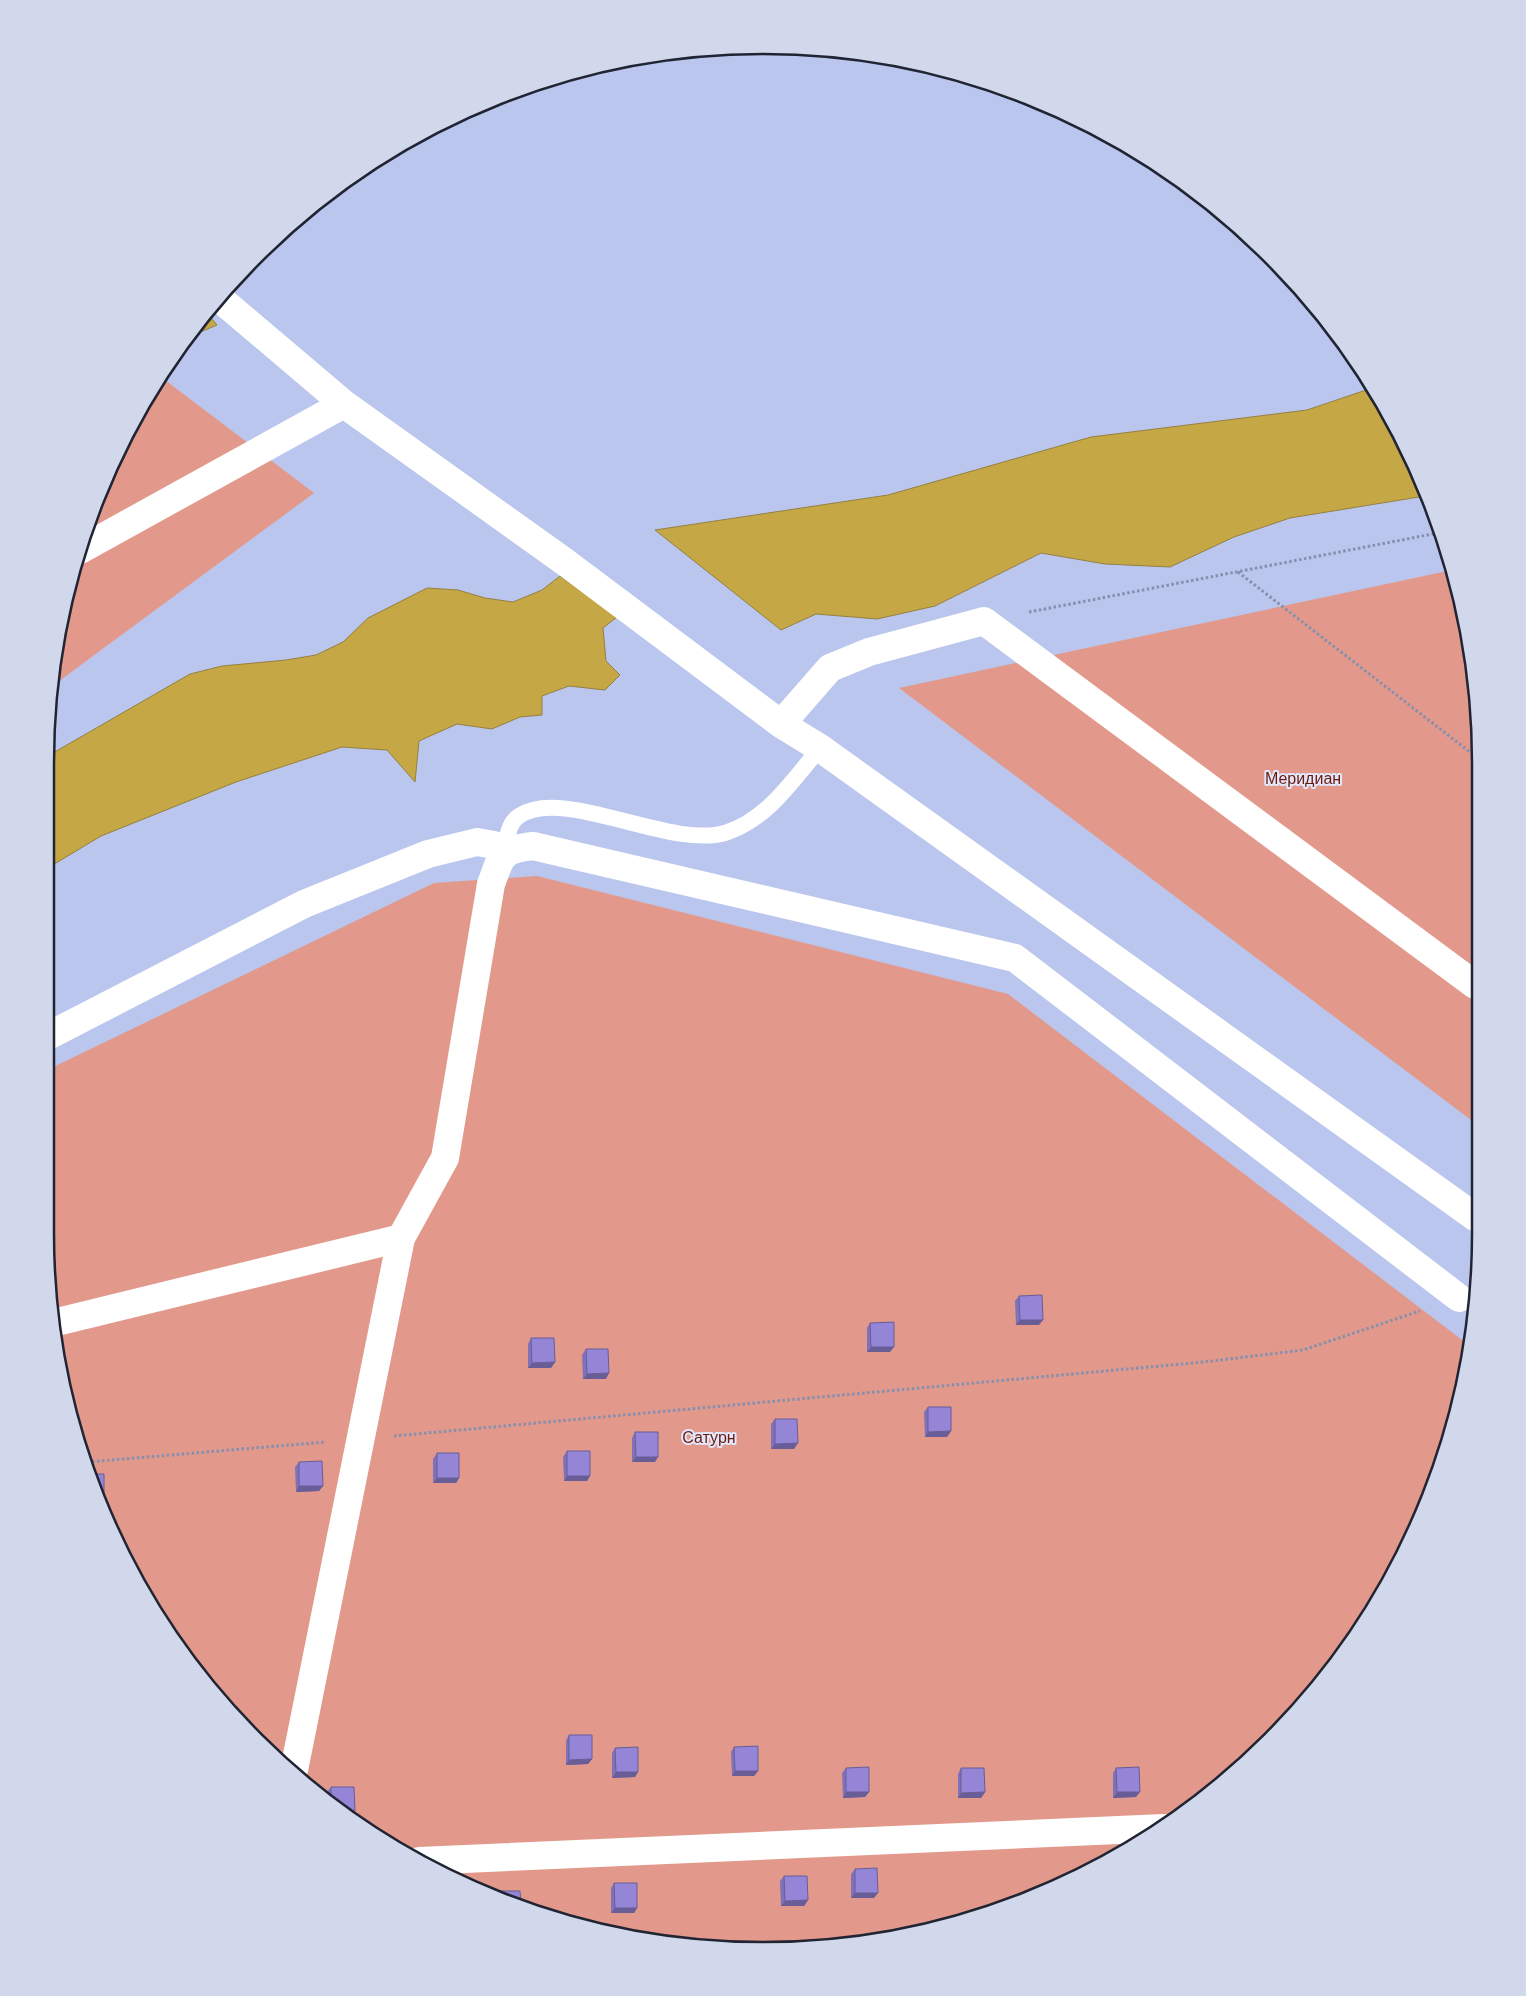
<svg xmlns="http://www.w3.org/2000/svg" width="1526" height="1996" font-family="'Work Sans',sans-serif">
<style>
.green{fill:#e2998b}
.water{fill:#c6a746;stroke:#948040}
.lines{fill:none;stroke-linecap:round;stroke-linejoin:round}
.path{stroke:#868fae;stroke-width:3;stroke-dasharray:2.5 2.5;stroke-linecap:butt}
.lane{stroke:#fff;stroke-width:16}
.street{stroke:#fff;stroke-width:28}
.wall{fill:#7f72b9}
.shaded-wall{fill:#685d96}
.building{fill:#9485d7;stroke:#685d96}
.labels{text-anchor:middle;stroke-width:4;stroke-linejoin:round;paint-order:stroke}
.park-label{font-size:16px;fill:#6e190d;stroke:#e1e8fb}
.rim{fill:none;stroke:#212533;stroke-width:2.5}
</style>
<rect width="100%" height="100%" fill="#bac6ed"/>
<path class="green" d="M161 377 314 493 51 687 70 577 119 445Z
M1452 570 1475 670V1123L899 688Z
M537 876 1008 994 1470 1346 1426 1508 1360 1632 1271 1740 1162 1830 1038 1896 949 1926 763 1951 577 1927 404 1855 256 1741 141 1592 70 1419 45 1233V1071L434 883Z"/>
<path class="water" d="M206 312 217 325 186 338Z
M1372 388 1425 496 1290 518 1234 537 1170 567 1105 564 1041 553 935 606 877 619 816 614 781 630 655 530 888 495 1091 437 1307 410Z
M560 576 617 617 603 628 606 661 620 675 605 690 569 686 542 696V715L520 717 492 729 457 724 419 741 415 782 387 750 342 747 236 782 101 836 46 869V757L190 674 222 666 286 660 316 655 343 642 368 618 427 588 458 590 485 598 513 602 542 590Z"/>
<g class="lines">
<path class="path" d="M1238 572 1475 756
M1029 612 1443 532
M394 1436 1204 1362 1303 1350 1420 1311
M87 1462 326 1442"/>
<path class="lane" d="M506 854C506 841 507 824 519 816 563 786 669 849 725 833 767 820 793 780 820 748"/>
<path class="street" d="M219 298 344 404 565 562 781 724 820 748 1475 1217
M80 550 344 404
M781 724 830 668 869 652 984 621 1475 985
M46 1037 304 904 428 854 477 842 494 845 506 854
M57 1322 401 1238
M294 1770 401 1238 445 1158 491 884C502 855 500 850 533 846L1015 958 1459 1298
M419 1861 1164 1828"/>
</g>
<path class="wall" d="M1019 1296 1039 1325H1016L1015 1301Z
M870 1323 890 1352H867V1328Z
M531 1338 555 1362 551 1368H528V1344Z
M586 1349 606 1379H583L582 1355Z
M928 1407 951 1431 947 1437H925L924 1412Z
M775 1419 794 1449H771V1424Z
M635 1432 655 1462H632V1438Z
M567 1451 590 1476 587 1481H564L563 1457Z
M437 1453 459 1478 456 1483H433V1459Z
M299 1462 323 1486 319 1491 296 1492 295 1467Z
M569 1735 592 1759 588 1764 566 1765V1740Z
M734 1747 758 1771 754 1776H732L731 1752Z
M615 1748 638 1772 635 1777 612 1778V1753Z
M846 1768 869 1792 865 1797 843 1798 842 1773Z
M961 1768 985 1792 981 1798H958V1774Z
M1116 1768 1136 1797 1113 1798V1773Z
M331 1787 355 1811 352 1815 327 1796V1792Z
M855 1869 874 1898H851V1874Z
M784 1876 808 1900 804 1906H781L780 1881Z
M614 1883 637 1908 634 1913H611V1888Z"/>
<path class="shaded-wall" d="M1020 1320H1043L1039 1325H1016Z
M871 1347H894L890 1352H867Z
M555 1362 551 1368H528L532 1363Z
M609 1373 606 1379H583L587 1374Z
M951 1431 947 1437H925L928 1432Z
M798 1443 794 1449H771L775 1444Z
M636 1457H658L655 1462H632Z
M567 1476H590L587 1481H564Z
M437 1478H459L456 1483H433Z
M299 1486H323L319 1491 296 1492Z
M592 1759 588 1764 566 1765 569 1760Z
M735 1771H758L754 1776H732Z
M616 1772H638L635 1777 612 1778Z
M846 1792H869L865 1797 843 1798Z
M985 1792 981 1798H958L961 1793Z
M1117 1792H1140L1136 1797 1113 1798Z
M347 1811H355L352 1815Z
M855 1893H878L874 1898H851Z
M808 1900 804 1906H781L785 1901Z
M615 1908H637L634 1913H611Z"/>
<path class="building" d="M1042 1295 1043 1320H1020L1019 1296Z
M894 1322V1347H871L870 1323Z
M531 1338H554L555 1362 532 1363Z
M586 1349H608L609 1373 587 1374Z
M928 1407H951V1431L928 1432Z
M775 1419H797L798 1443 775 1444Z
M635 1432H658V1457H636Z
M567 1451H590V1476H567Z
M437 1453H459V1478H437Z
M322 1461 323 1486H299V1462Z
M92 1474H104V1499H103Z
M569 1735H592V1759L569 1760Z
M758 1746V1771H735L734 1747Z
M638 1747V1772H616L615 1748Z
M869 1767V1792H846V1768Z
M1139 1767 1140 1792H1117L1116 1768Z
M961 1768H984L985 1792 961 1793Z
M331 1787H354L355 1811H347L331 1799Z
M877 1868 878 1893H855V1869Z
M784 1876H807L808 1900 785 1901Z
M614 1883H637V1908H615Z
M498 1891H520L521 1903 498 1894Z"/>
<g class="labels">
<g class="park-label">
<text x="1303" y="784">Меридиан</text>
<text x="709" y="1443">Сатурн</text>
</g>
</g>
<path d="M0 0H1526V1996H0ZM763 54H763A709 709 0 0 1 1472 763V1233A709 709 0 0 1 763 1942H763A709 709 0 0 1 54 1233V763A709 709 0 0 1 763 54Z" fill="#d2d8eb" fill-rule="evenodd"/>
<path class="rim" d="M763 54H763A709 709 0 0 1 1472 763V1233A709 709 0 0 1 763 1942H763A709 709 0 0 1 54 1233V763A709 709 0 0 1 763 54Z"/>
</svg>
